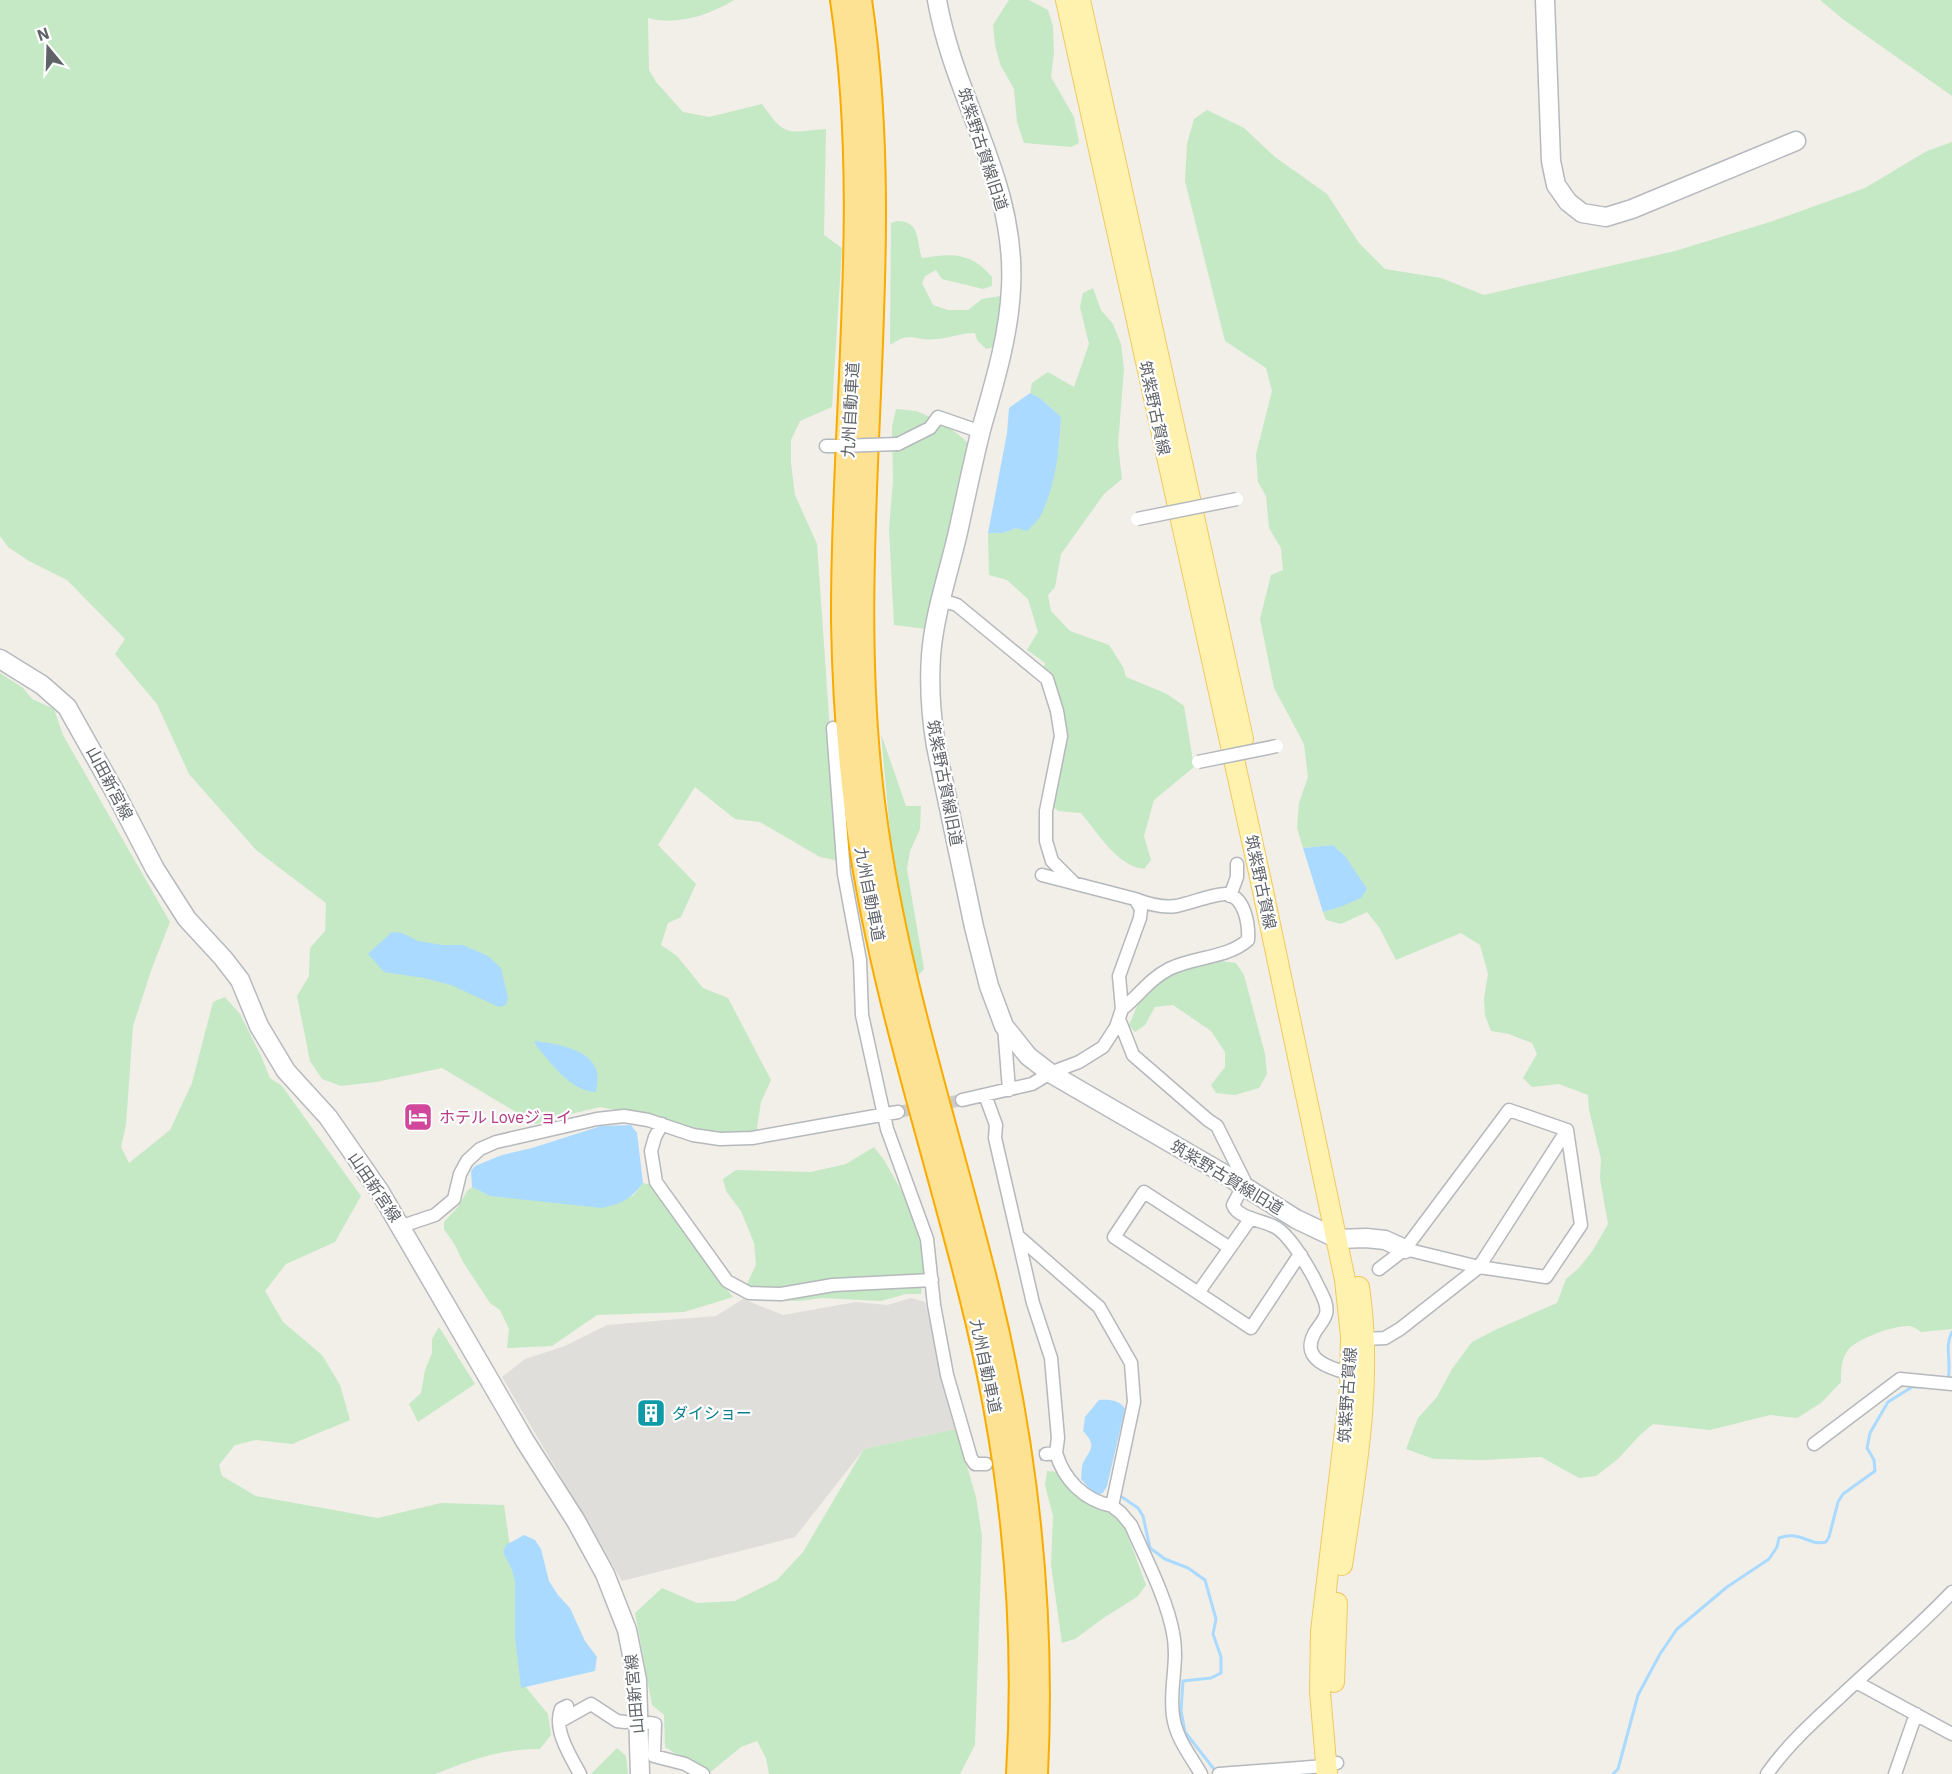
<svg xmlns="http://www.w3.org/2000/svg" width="1952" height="1774" font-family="'IBM Plex Sans','Noto Sans JP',sans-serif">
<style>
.industrial{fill:#e0deda}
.green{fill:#c5e8c5}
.water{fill:#aadaff}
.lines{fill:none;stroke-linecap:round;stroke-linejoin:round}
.stream{stroke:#aadaff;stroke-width:3}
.street-tunnel{stroke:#ccccc8;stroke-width:12;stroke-dasharray:12 6;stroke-linecap:butt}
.street-casing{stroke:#b5b8bc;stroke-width:15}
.secondary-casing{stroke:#b6babf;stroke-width:21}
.primary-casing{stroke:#f2c960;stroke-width:22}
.highway-casing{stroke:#f9ab00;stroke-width:26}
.street{stroke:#fff;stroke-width:12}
.secondary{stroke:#fff;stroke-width:18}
.primary{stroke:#fff2af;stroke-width:20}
.highway{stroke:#fde293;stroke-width:22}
.street-bridge-casing{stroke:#b5b8bc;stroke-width:15;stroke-linecap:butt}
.street-bridge{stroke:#fff;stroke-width:12}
.labels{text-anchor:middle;stroke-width:4.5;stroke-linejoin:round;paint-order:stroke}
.street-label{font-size:16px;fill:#5f6368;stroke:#fff}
.hotel-label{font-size:16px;fill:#b23c85;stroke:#fff;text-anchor:start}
.culture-label{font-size:16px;fill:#0d838f;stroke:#fff;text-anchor:start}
</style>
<rect width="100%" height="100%" fill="#f1efe8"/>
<path class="industrial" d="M911 1298 925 1302 956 1429 864 1449 795 1537 622 1581 502 1377 525 1359 565 1346 607 1325 716 1316 743 1299 783 1315 856 1302 887 1305Z"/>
<path class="green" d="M0 0H734C710 15 676 26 648 18L649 70 656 82 683 112 709 117 762 104C786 138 786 132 826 129L824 235 842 248 832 407 800 421 791 440V463L795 495 817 544 839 861 820 857 760 822 735 819 695 787 658 845 696 884 681 917 668 923 661 945 677 956 703 988 728 998 771 1080 761 1102 756 1134H701L662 1119 600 1107 546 1120 536 1124 442 1068 376 1082 341 1086 322 1079 310 1061 297 996 309 976 310 948 325 931 326 903 256 850 189 774 157 704 115 654 125 639 67 580 29 561 8 547 0 536Z
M1009 0H1029L1048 10 1053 26 1054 52 1051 77 1074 117 1079 143 1071 147 1024 143 1017 122 1014 89 1000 64 995 45 993 25Z
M1820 0H1952V96L1844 20Z
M1207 110 1244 128 1275 157 1327 194 1359 243 1385 269 1441 278 1484 295 1675 251 1770 222 1865 188 1927 151 1952 142V1329L1921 1332C1918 1330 1916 1328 1913 1327 1900 1322 1857 1339 1848 1350 1841 1359 1841 1371 1841 1382L1821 1403 1797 1418 1770 1415 1710 1430 1653 1424 1640 1435 1618 1459 1596 1476 1579 1478 1541 1457 1482 1460 1434 1459 1406 1449 1418 1418 1437 1397 1452 1369 1472 1342 1495 1330 1557 1303 1566 1279 1579 1268 1593 1250 1608 1224 1600 1178 1601 1159 1589 1110 1588 1095 1559 1084 1532 1087 1523 1078 1537 1054 1532 1043 1509 1034 1491 1031 1485 1015 1484 999 1488 974 1480 945 1461 933 1396 960 1379 927 1367 912 1341 924 1326 920 1323 912 1340 907 1345 856 1333 845 1303 848 1297 828 1299 803 1308 777 1304 744 1274 688 1260 619 1271 575 1283 570 1281 548 1269 528 1266 496 1258 482 1256 454 1272 391 1266 368 1225 341 1185 181 1187 144 1194 119Z
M897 221C921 221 916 241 922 258 952 253 971 252 992 277V286L983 289 942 279 936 270 925 276 922 283 933 305 948 310H968L982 299 1000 296 1001 307 994 347 986 349 977 340 975 333C961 333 949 338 936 339 915 342 912 330 890 345L891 223Z
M1093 288 1101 310 1113 324 1121 344 1124 369 1118 445 1122 479 1104 494 1061 554 1055 587 1048 595 1051 611 1070 631 1109 645 1123 667 1126 677 1167 694 1184 706 1194 767 1154 800 1144 836 1151 860 1144 869C1117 866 1098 833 1081 813L1058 811 1048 801 1063 711 1040 679 1045 663 1027 650 1038 632 1028 599 1007 580 989 575 988 533H1003L1017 528 1052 482 1060 440 1061 417 1040 398 1030 393 1032 383 1048 372 1074 387 1089 344 1080 307 1083 293Z
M896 409C903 410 910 410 916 411 930 416 964 434 971 448L934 586 926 629 894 625 889 529 893 481 892 427Z
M0 673 23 688 32 699 54 709 63 735 170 922 152 968 133 1026 126 1125 121 1147 129 1163 170 1130 192 1083 213 1002 225 997 240 1014 261 1056 270 1078 282 1086 361 1196 335 1242 286 1264 265 1291 283 1322 322 1355 340 1385 350 1420 292 1444 256 1440 235 1445 219 1465 222 1476 256 1496 378 1518 441 1503 504 1505 511 1554 529 1605 519 1638 520 1680 548 1714 551 1735 540 1749C503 1748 469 1761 435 1774H0Z
M881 734 906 806H921L920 829 910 851 907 869 924 969 918 976 899 895 892 854Z
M1213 960 1236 963 1244 975 1265 1054 1267 1074 1259 1088 1235 1095 1216 1093 1211 1085 1225 1067V1052L1211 1031 1173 1005 1155 1007 1145 1025 1135 1032 1129 1025 1141 997 1157 982 1187 964Z
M874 1147 884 1160 912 1209 927 1252 921 1294H906L881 1301 822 1298 799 1301 762 1299 744 1290 756 1265 754 1243 741 1211 726 1191 723 1179 736 1170 811 1172 846 1164Z
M643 1183 653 1185 673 1218 733 1297 684 1312 597 1315 552 1346 507 1348 509 1329 500 1310 490 1303 463 1262 455 1245 444 1229V1222L458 1207 467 1191 472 1187 490 1196 536 1200 633 1196Z
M439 1327 475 1384 418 1422 409 1404 421 1393 425 1370 432 1353V1339Z
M956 1429 976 1497 982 1536 975 1745 960 1774H769L766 1758 757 1741 741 1747 708 1774 665 1747 664 1715 652 1705 635 1613 662 1588 697 1603 735 1601 777 1580 803 1552 864 1449Z
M1047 1471 1060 1472 1114 1511 1125 1528 1146 1585 1137 1597 1105 1617 1075 1639 1062 1643 1051 1565 1053 1516 1045 1485Z
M617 1748 626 1756 628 1774H591Z"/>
<path class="water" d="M1030 393 1040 398 1061 417C1060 449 1055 485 1042 513 1039 520 1032 526 1027 531L1017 528 1003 533H988L1007 433 1009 408Z
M1333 845 1345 856 1367 889 1361 898 1340 907 1323 912 1303 848Z
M392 932 402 933 418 941 442 945H463L488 956 501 968 508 998 506 1005 499 1007 451 985 424 978 384 972 368 954Z
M534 1041C553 1043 588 1048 596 1069 599 1076 597 1084 596 1092 572 1092 552 1064 537 1047Z
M631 1125 637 1133 643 1183C630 1200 622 1203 602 1208L490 1196 472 1187 471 1171 475 1166 502 1155 532 1148 601 1126Z
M1099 1400C1109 1399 1120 1400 1125 1409L1107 1486 1103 1493 1095 1495 1081 1479C1082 1474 1081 1468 1083 1463 1091 1448 1097 1446 1083 1431L1085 1417Z
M524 1535 535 1540 541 1549 549 1581 558 1595 570 1608 585 1641 597 1657 595 1671 521 1688 515 1637V1582L512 1570 503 1552 506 1545Z"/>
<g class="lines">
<path class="stream" d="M1948 1379C1952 1363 1944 1347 1952 1332
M1119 1495 1138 1508 1143 1516 1150 1548 1165 1559 1188 1568 1205 1580 1216 1619 1213 1634 1221 1657V1673L1211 1678 1183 1681 1181 1711 1185 1732 1217 1773
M1613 1774 1618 1769 1638 1695 1660 1654 1677 1629 1727 1587 1769 1559 1777 1547 1779 1538C1802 1530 1807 1546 1826 1542L1829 1537 1838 1502 1843 1494 1875 1471 1874 1460 1867 1448 1870 1433 1888 1402 1912 1387H1932"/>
<path class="street-tunnel" d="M898 1112 962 1100
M986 1464 1046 1454"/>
<g class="street-casing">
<path id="street" d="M898 444 930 428 938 417 981 432
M826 446H839
M941 600 957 605 1047 679 1057 711 1061 736 1046 811V841L1052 861 1073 882
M833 728 844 874 860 960 862 1015 887 1129 927 1239 934 1305 947 1375 971 1458 975 1464H986
M1230 896 1237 877V864
M1122 1009C1140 995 1148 980 1169 969 1195 956 1226 959 1248 940 1249 925 1245 896 1226 894 1216 893 1188 904 1176 906 1162 908 1148 904 1135 899
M1119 1019 1133 1055 1208 1120 1217 1126 1244 1180 1243 1186 1233 1205C1238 1218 1261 1220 1273 1226 1288 1232 1307 1265 1315 1280 1319 1290 1329 1303 1326 1314 1324 1321 1317 1328 1314 1334 1300 1361 1333 1369 1351 1374
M1004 1026 1009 1090
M985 1095 996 1125 995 1138 1033 1303 1051 1358 1058 1438 1056 1453 1046 1454
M962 1100 1032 1084 1050 1073 1079 1062 1103 1047 1116 1027 1122 1009 1119 976 1140 918 1141 909 1135 899 1042 875
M662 1124 655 1137 651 1151 656 1182 727 1281 749 1293 781 1294 833 1285 932 1280
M402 1226 435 1215 454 1199 460 1174 467 1161 480 1149 496 1142 597 1119 624 1116 648 1120 693 1135 720 1139 752 1138 898 1112
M1019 1237 1099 1307 1131 1363 1134 1402 1112 1506 1121 1513 1131 1525C1145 1557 1167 1599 1173 1633 1179 1661 1169 1689 1173 1716 1176 1738 1190 1755 1201 1774
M1230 1248 1144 1192 1114 1237 1251 1328 1296 1260 1301 1255
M1379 1269 1405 1249 1509 1110 1567 1130 1581 1225 1546 1277 1479 1267 1405 1249
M1198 1293 1251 1218
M1364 1339 1385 1338 1400 1329 1479 1267 1567 1130
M1814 1444 1900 1379 1952 1384
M1056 1453C1064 1480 1084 1500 1112 1506
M1856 1682 1952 1734
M567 1706 561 1709C553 1729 570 1756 580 1774
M559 1722 591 1704 617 1721 625 1722
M650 1723 655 1724 654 1756 685 1764 703 1774
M1219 1774 1325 1766 1337 1763
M1767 1774C1787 1745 1814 1721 1840 1697 1877 1662 1917 1629 1952 1592
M1895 1774 1916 1714"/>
</g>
<g class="secondary-casing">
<path id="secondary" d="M937 0C954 99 1017 182 1011 288 1009 334 995 381 982 426 973 461 966 496 958 532 949 572 934 614 931 656 929 686 931 716 936 746L974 927 989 986 1004 1026 1028 1056 1050 1073 1226 1175 1296 1219 1338 1239 1366 1238 1385 1240 1405 1249
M1545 0 1551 161 1556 185 1568 202 1582 213 1606 217 1632 209 1796 141
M0 659 42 685 67 707 116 794 155 869 187 919 223 958 240 980 259 1026 286 1071 328 1117 380 1192 525 1441 576 1521 605 1574 627 1630 637 1680 640 1774"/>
</g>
<g class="primary-casing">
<path id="primary" d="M1066 0 1260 877 1345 1280 1351 1336 1350 1389 1321 1631 1320 1692 1327 1774
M1080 0 1243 739
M1342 1565C1356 1473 1373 1380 1359 1287
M1334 1682 1337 1603"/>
</g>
<g class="highway-casing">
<path id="highway" d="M842 0C873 206 842 414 843 621 844 684 848 747 856 810 876 974 930 1132 970 1292 1010 1449 1028 1612 1018 1774
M860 0C900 269 838 540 874 810 895 974 949 1131 988 1291 1027 1450 1044 1611 1036 1774"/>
</g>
<use href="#street" class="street"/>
<use href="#secondary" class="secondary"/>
<use href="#primary" class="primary"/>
<use href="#highway" class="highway"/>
<g class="street-bridge-casing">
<path id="street-bridge" d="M839 446 898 444
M1137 519 1237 499
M1198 762 1277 746"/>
</g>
<use href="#street-bridge" class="street-bridge"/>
</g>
<defs>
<g id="hotel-square" transform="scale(1.5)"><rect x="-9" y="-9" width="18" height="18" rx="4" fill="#d1479c" stroke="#fff"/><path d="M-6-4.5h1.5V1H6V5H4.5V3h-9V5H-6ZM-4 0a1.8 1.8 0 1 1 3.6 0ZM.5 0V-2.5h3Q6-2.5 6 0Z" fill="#fff"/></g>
<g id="building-square" transform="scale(1.5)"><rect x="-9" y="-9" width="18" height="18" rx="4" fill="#0f9aa8" stroke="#fff"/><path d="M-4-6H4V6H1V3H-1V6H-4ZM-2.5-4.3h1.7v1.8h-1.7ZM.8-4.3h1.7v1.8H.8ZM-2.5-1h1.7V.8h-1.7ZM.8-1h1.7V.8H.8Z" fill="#fff"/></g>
</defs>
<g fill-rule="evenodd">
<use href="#hotel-square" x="418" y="1117"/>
<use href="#building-square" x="651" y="1413"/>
</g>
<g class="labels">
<g class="street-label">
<text transform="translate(983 149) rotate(72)" y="6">筑紫野古賀線旧道</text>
<text transform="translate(1155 408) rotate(78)" y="6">筑紫野古賀線</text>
<text transform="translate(850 410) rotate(-87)" y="6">九州自動車道</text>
<text transform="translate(110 783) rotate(62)" y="6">山田新宮線</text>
<text transform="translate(945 783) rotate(79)" y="6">筑紫野古賀線旧道</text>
<text transform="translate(1261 882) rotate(78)" y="6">筑紫野古賀線</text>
<text transform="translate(870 894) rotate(79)" y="6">九州自動車道</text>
<text transform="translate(1227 1177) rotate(31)" y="6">筑紫野古賀線旧道</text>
<text transform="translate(375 1187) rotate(56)" y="6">山田新宮線</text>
<text transform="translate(986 1366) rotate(78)" y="6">九州自動車道</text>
<text transform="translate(1347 1395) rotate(-86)" y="6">筑紫野古賀線</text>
<text transform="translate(634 1694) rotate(-95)" y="6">山田新宮線</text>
</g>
<g class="hotel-label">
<text x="439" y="1123">ホテル Loveジョイ</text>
</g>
<g class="culture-label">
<text x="672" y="1419">ダイショー</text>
</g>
</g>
<g transform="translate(48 48) rotate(341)" stroke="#ffffff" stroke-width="4.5" paint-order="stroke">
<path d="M0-4.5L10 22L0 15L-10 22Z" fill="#5f6368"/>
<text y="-9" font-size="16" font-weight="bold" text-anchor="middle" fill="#5f6368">N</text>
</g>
</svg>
